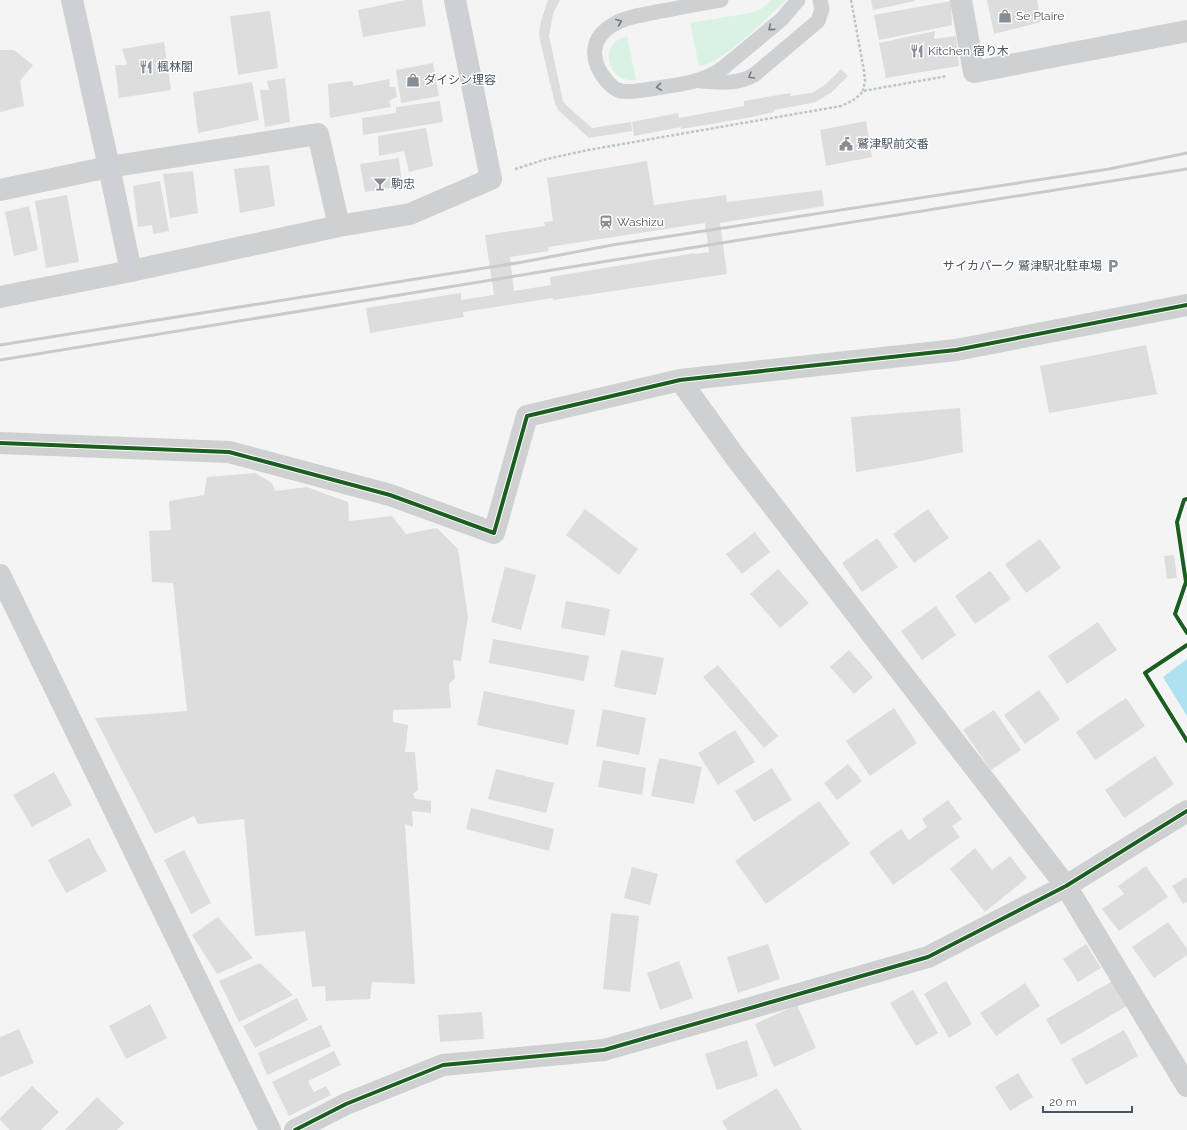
<svg xmlns="http://www.w3.org/2000/svg" width="1187" height="1130" font-family="Raleway,'Noto Sans JP',sans-serif">
<style>
.green{fill:#d9f2e3}
.water{fill:#aee2f0}
.building{fill:#ddddde;fill-rule:evenodd}
.lines{fill:none;stroke-linecap:round;stroke-linejoin:round}
.path{stroke:#bcc7c4;stroke-width:2.5;stroke-dasharray:3 2;stroke-linecap:butt}
.lane{stroke:#ced0d2;stroke-width:15}
.street{stroke:#ced0d2;stroke-width:22}
.secondary{stroke:#ced0d4;stroke-width:22}
.rail{stroke:#c9cacc;stroke-width:3}
.cycleway-casing{stroke:#fff;stroke-width:6}
.cycleway{stroke:#1b5e20;stroke-width:4}
.oneway{stroke:#727b83}
.labels{text-anchor:middle;stroke-width:3;stroke-linejoin:round;paint-order:stroke}
.poi-label{font-size:12px;fill:#4a5661;stroke:#fff;text-anchor:start}
</style>
<rect width="100%" height="100%" fill="#f4f4f4"/>
<path class="green" d="M771 0H786C768 17 722 64 699 66L690 23 750 13 761 9Z
M627 36 636 80C613 84 598 54 618 40 621 38 624 37 627 36Z"/>
<path class="water" d="M1187 659V716L1163 677Z"/>
<path class="building" d="M405 0H422L426 26 363 37 358 10Z
M548 0H560L553 14 549 36 563 101 566 105 592 128 631 122 632 131 589 138 559 111 555 104 540 40 539 32 541 21Z
M871 0H915V1L873 10Z
M987 0H1037L1041 22 994 34Z
M951 1 952 25 879 40 874 15Z
M270 11 278 68 238 75 230 16Z
M935 31 934 39 956 36 959 66 886 78 879 43Z
M164 42 171 90 119 98 115 65H127L122 49Z
M0 50H14L33 65 20 81 24 106 0 112Z
M433 63 439 96 401 103 396 70Z
M841 69 848 76 832 92 816 102 774 110V112L747 118 681 129V127L634 136 632 122 678 113 679 118 744 106V101L790 93V96L812 93 826 84Z
M285 78 290 122 265 127 260 90H269L267 81Z
M389 79 390 87H395L397 97 389 101 391 107 330 118 328 84 352 81 354 86Z
M252 82 259 120 198 133 193 92Z
M440 101 443 122 363 135 362 118 396 113V107Z
M866 121 872 157 826 166 820 130Z
M426 128 433 166 409 172 404 151 379 156 378 136Z
M399 158 402 186 365 192 360 164Z
M647 161 654 205 726 195 727 202 822 190 824 206 720 223 727 274 553 300V298L463 312 464 317 370 333 366 308 461 293V300L494 295 485 235 545 226 544 222 553 221 547 178ZM705 223 709 252 695 254V253L550 277 551 285 514 291 510 257 549 251 548 247Z
M269 165 275 206 240 213 234 169Z
M193 171 198 213 170 218 163 174Z
M160 181 169 231 153 234 152 225 138 227 133 186Z
M67 195 79 262 46 268 35 201Z
M29 206 38 250 14 256 5 212Z
M1146 345 1157 394 1049 413 1040 366Z
M960 408 963 452 921 461 856 472 851 417Z
M255 473 272 483 275 491 307 487 348 502 349 521 392 516 406 534 437 528 458 549 468 617 461 661 453 660 455 678 449 684 451 708 393 710V722L408 725 405 752H415L418 790 413 794 415 799 431 801V813L412 811 413 827 405 824 415 984 372 982 370 999 326 1001 325 986 312 987 305 931 255 936 244 819 198 824 194 816 155 834 95 718 187 711 173 583 152 582 149 531 171 530 169 501 204 495 207 477Z
M585 509 638 549 619 575 566 535Z
M928 509 949 538 914 563 893 534Z
M755 532 770 552 742 574 726 554Z
M877 538 898 567 862 592 842 563Z
M1040 539 1061 568 1026 593 1005 564Z
M1174 555 1177 578 1167 579 1164 556Z
M505 567 536 575 521 630 491 622Z
M778 569 809 603 780 628 750 594Z
M990 571 1011 599 975 624 955 596Z
M566 601 610 609 605 636 561 628Z
M936 606 956 635 922 660 901 631Z
M1098 622 1117 650 1067 684 1048 656Z
M493 639 589 656 584 681 489 663Z
M621 650 664 658 656 695 614 687Z
M849 650 873 677 854 694 830 667Z
M718 665 778 736 764 748 703 677Z
M1039 690 1060 719 1025 744 1004 715Z
M484 691 575 710 568 745 477 725Z
M1126 698 1145 726 1095 760 1076 732Z
M894 708 917 743 870 776 846 741Z
M603 709 646 718 639 755 596 746Z
M994 710 1021 750 991 770 963 730Z
M735 730 755 762 718 785 698 753Z
M1155 756 1174 784 1124 818 1105 790Z
M659 758 702 767 694 804 651 796Z
M603 760 646 768 642 795 598 787Z
M848 764 862 781 837 800 824 783Z
M772 768 792 800 754 822 735 791Z
M496 769 554 783 546 813 488 799Z
M54 772 72 805 32 827 13 795Z
M948 800 962 819 952 826 960 837 893 885 869 852 901 829 909 840 927 827 922 819Z
M819 801 850 844 766 904 735 861Z
M471 808 554 829 549 851 466 829Z
M89 838 107 871 66 893 48 860Z
M975 848 992 870 1010 856 1027 878 985 912 950 869Z
M184 850 211 903 191 914 164 860Z
M1146 866 1168 897 1119 931 1102 909 1124 894 1118 886Z
M632 867 658 874 650 905 624 898Z
M1187 877V902L1183 904 1172 886Z
M611 913 639 916 630 992 603 989Z
M218 917 253 958 217 974 192 935Z
M1168 922 1187 949V955L1154 978 1132 947Z
M768 944 780 979 738 993 727 957Z
M1086 944 1101 968 1078 982 1063 959Z
M679 961 693 998 660 1010 647 973Z
M260 963 293 995 239 1022 219 981Z
M1116 979 1130 1004 1061 1045 1046 1019Z
M946 981 972 1024 949 1038 924 994Z
M1025 983 1040 1006 996 1036 980 1013Z
M913 990 938 1033 916 1046 890 1003Z
M297 998 308 1020 255 1048 243 1026Z
M150 1004 167 1038 126 1059 109 1026Z
M797 1005 816 1048 774 1067 755 1024Z
M482 1012 484 1039 440 1042 438 1015Z
M321 1025 331 1046 267 1075 258 1053Z
M19 1029 34 1063 0 1077V1037Z
M1124 1030 1138 1056 1086 1085 1071 1059Z
M747 1040 758 1076 717 1090 705 1054Z
M334 1051 341 1065 308 1081 314 1092 326 1086 331 1095 289 1116 272 1082Z
M1018 1073 1033 1097 1010 1111 995 1087Z
M32 1086 59 1112 41 1130H10L0 1120V1118Z
M777 1088 802 1130H727L722 1121Z
M97 1097 124 1123 117 1130H65Z"/>
<g class="lines">
<path class="path" d="M851 0 864 71 865 81 863 91
M515 169 547 159 588 150 841 106C850 102 857 99 863 91L947 76"/>
<path class="lane" d="M721 0C700 3 681 8 661 11 644 15 626 16 611 26 589 40 591 62 606 80 610 85 615 90 621 91 631 93 641 90 651 89 676 85 702 83 723 68L782 19 798 0
M700 81C721 82 736 85 754 75L818 21 822 9 820 0"/>
<path class="street" d="M961 0 974 72 1187 31
M0 190 109 167 318 134 339 226
M0 297 131 271 339 226 410 214 491 179
M680 380 736 458 1066 886 1187 1086
M0 443 229 452 390 495 494 533 527 416 680 380 956 350 1187 305
M0 575 270 1130
M295 1130 346 1104 443 1065 604 1050 928 957 1066 886 1187 811"/>
<path class="secondary" d="M72 0 109 167 131 271
M455 0 491 179"/>
<path class="rail" d="M0 345 523 262 612 245 1109 169 1187 153
M0 360 614 260 1187 169"/>
<g class="cycleway-casing">
<path id="cycleway" d="M0 443 229 452 390 495 494 533 527 416 680 380 956 350 1187 305
M1187 499 1184 500 1177 522 1186 582 1175 614 1187 633
M1187 645 1145 673 1187 741
M295 1130 346 1104 443 1065 604 1050 928 957 1066 886 1187 811"/>
</g>
<use href="#cycleway" class="cycleway"/>
</g>
<defs><path id="oneway-chevron" d="M-2-3.5L2.5 0L-2 3.5" fill="none" stroke-width="1.6" stroke-linecap="round" stroke-linejoin="round"/></defs>
<g class="oneway">
<use href="#oneway-chevron" transform="translate(619 22) rotate(-23)"/>
<use href="#oneway-chevron" transform="translate(771 28) rotate(140)"/>
<use href="#oneway-chevron" transform="translate(751 76) rotate(149)"/>
<use href="#oneway-chevron" transform="translate(659 87) rotate(172)"/>
</g>
<defs>
<g id="shop-bare" transform="scale(1.08)"><path d="M-5-2.5h2.3a2.7 3.5 0 0 1 5.4 0H5L5.5 6h-11ZM-1.5-2.5h3a1.5 2.3 0 0 0-3 0Z" fill="#868d94" stroke="#fff" stroke-width="2.5" paint-order="stroke"/></g>
<g id="restaurant-bare" transform="scale(1.08)"><path d="M-5-6h1v4h1v-4h1v4h1v-4h1v5L-1.5 .5V6h-2V.5L-5-1ZM5-6V6H3V1.5H1.5Q1.5-4 5-6Z" fill="#868d94" stroke="#fff" stroke-width="2.5" paint-order="stroke"/></g>
<g id="civic-bare" transform="scale(1.08)"><path d="M-.6-6.5H3V-4.5H.6V-3L4-1V1h2V6H-6V1h2V-1L-.6-3ZM-1.2 2.5V6h2.4V2.5Z" fill="#868d94" stroke="#fff" stroke-width="2.5" paint-order="stroke"/></g>
<g id="bar-bare" transform="scale(1.08)"><path d="M-6-5H6L.8 .8V4.5H3.5V6h-7V4.5H-.8V.8Z" fill="#868d94" stroke="#fff" stroke-width="2.5" paint-order="stroke"/></g>
<g id="station-bare" transform="scale(1.08)"><path d="M-3-6H3Q5-6 5-4V2Q5 4 3 4L4.5 6H3L1.5 4h-3L-3 6H-4.5L-3 4Q-5 4-5 2V-4Q-5-6-3-6ZM-3.5-4v3h7v-3ZM-3.5 1v1.5H-2V1ZM2 1v1.5H3.5V1Z" fill="#868d94" stroke="#fff" stroke-width="2.5" paint-order="stroke"/></g>
<g id="parking-bare" transform="scale(1.08)"><path d="M-3.5-5.5H1a3.5 3.5 0 0 1 0 7H-1V5.5H-3.5ZM-1-3.4V-.6H.8a1.4 1.4 0 0 0 0-2.8Z" fill="#868d94" stroke="#fff" stroke-width="2.5" paint-order="stroke"/></g>
</defs>
<g fill-rule="evenodd">
<use href="#shop-bare" x="1005" y="16"/>
<use href="#restaurant-bare" x="917" y="51"/>
<use href="#restaurant-bare" x="146" y="67"/>
<use href="#shop-bare" x="413" y="80"/>
<use href="#civic-bare" x="846" y="144"/>
<use href="#bar-bare" x="380" y="184"/>
<use href="#station-bare" x="606" y="222"/>
<use href="#parking-bare" x="1113" y="266"/>
</g>
<g class="labels">
<g class="poi-label">
<text x="1016" y="20">Se Plaire</text>
<text x="928" y="55">Kitchen 宿り木</text>
<text x="157" y="71">楓林閣</text>
<text x="424" y="84">ダイシン理容</text>
<text x="857" y="148">鷲津駅前交番</text>
<text x="391" y="188">駒忠</text>
<text x="617" y="226">Washizu</text>
<text x="1102" y="270" text-anchor="end">サイカパーク 鷲津駅北駐車場</text>
</g>
</g>
<path d="M1043 1106v6h89v-6" fill="none" stroke="#4a5661" stroke-width="2"/>
<text x="1049" y="1106" font-size="12" fill="#4a5661" stroke="#ffffff" stroke-width="3" paint-order="stroke">20 m</text>
</svg>
